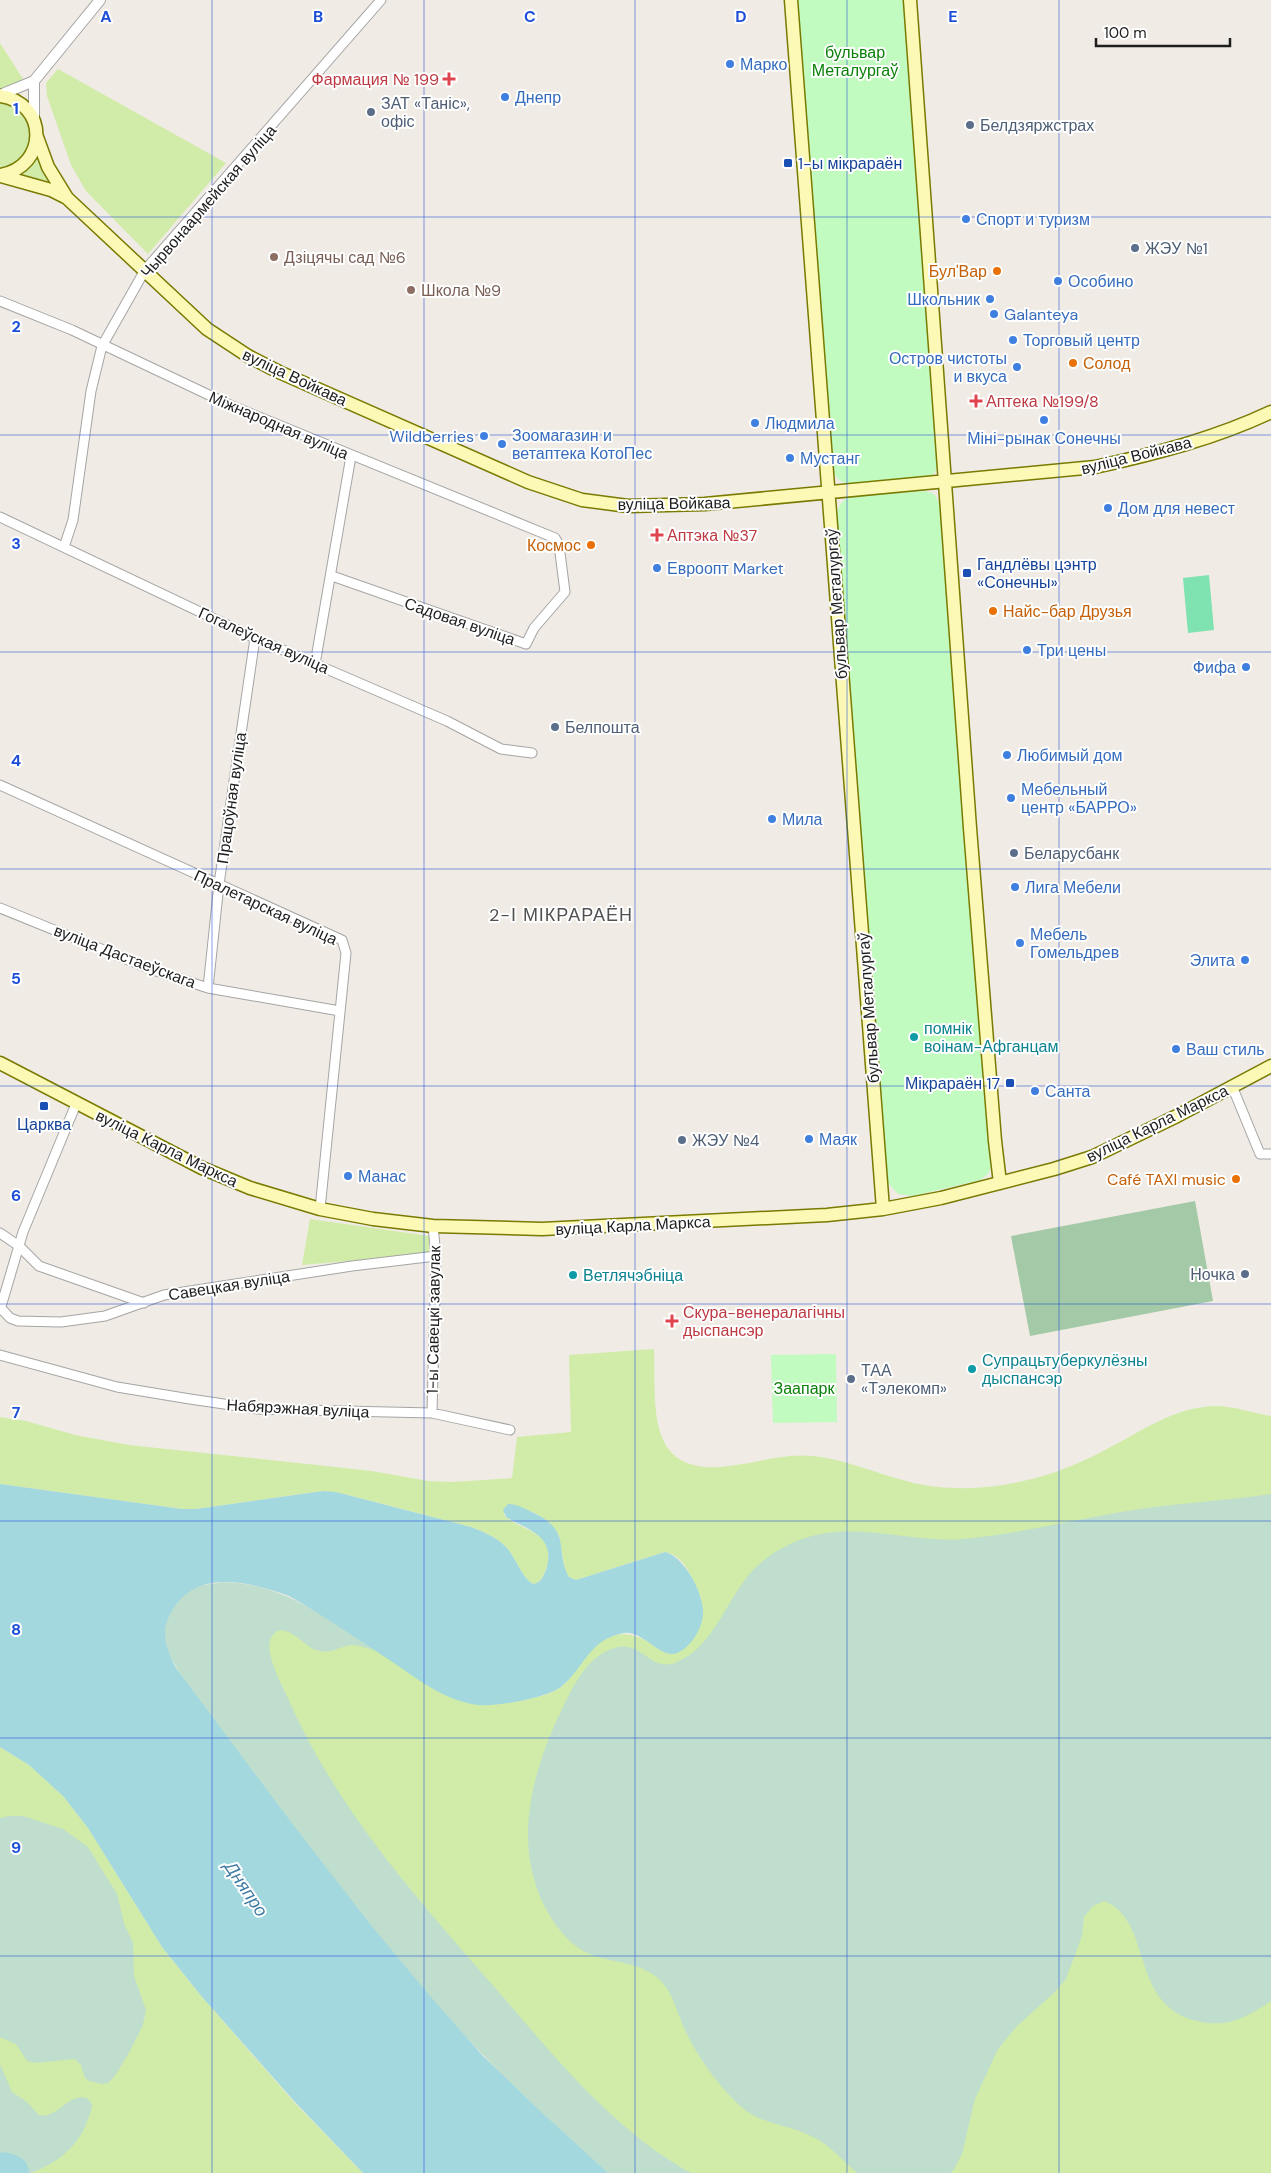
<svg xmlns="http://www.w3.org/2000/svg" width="1271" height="2173" font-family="'DM Sans',sans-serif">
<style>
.grass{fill:#d0eca8}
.wetland{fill:#c0decd}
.cemetery{fill:#a4c9a6}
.park{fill:#c1fbbf}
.pitch{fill:#7fe2b1}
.water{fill:#a3d8df}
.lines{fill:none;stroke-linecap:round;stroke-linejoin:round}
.minor-casing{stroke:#a5a5a5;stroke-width:11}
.tertiary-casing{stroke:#a5a5a5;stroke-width:12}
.secondary-casing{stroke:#797a01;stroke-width:15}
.minor{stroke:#fff;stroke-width:9}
.tertiary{stroke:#fff;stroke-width:10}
.secondary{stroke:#fcf8b6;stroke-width:12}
.grid{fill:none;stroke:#1d4ed8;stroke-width:1;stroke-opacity:0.55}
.shop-dot{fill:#3f7fe0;stroke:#fff;stroke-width:2}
.health-dot{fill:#e0444e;stroke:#fff;stroke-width:2}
.service-dot{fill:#5c6f8a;stroke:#fff;stroke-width:2}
.transit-dot{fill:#1a4fb4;stroke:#fff;stroke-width:2}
.education-dot{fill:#8d6e63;stroke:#fff;stroke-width:2}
.food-dot{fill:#e8710a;stroke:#fff;stroke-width:2}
.culture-dot{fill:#0f9aa8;stroke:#fff;stroke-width:2}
.labels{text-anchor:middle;stroke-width:4;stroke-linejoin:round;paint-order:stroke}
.park-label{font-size:16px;fill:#0a8108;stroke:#fff}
.shop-label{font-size:16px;fill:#366cbe;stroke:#fff;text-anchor:start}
.health-label{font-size:16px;fill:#be3a42;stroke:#fff;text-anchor:start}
.service-label{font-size:16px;fill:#4e5e75;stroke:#fff;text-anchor:start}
.transit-label{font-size:16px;fill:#164399;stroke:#fff;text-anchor:start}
.street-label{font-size:16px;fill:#1e1e1e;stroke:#fff}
.education-label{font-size:16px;fill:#785e54;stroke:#fff;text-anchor:start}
.food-label{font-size:16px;fill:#c56008;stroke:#fff;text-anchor:end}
.culture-label{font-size:16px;fill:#0d838f;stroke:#fff;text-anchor:start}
.neighbourhood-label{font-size:18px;letter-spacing:1px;fill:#515151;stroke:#fff}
.water-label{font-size:18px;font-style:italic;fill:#427ba2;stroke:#fff}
.grid-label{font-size:16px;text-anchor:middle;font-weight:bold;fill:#1d4ed8;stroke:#fff;stroke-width:4;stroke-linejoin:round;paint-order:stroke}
</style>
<rect width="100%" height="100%" fill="#f0ebe4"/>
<path class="grass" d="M0 43 23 79 14 86 0 89Z
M58 69 226 163 148 254 86 191 71 165 47 96 46 83Z
M0 103C27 106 43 144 18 162 14 166 6 167 0 169Z
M38 149 53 187 14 176Z
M310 1219 429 1236V1254L302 1265Z
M654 1349C656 1408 645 1477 729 1466 757 1463 784 1453 812 1456 844 1459 875 1473 906 1481 942 1491 987 1490 1023 1481 1052 1475 1081 1463 1107 1449 1142 1431 1175 1407 1215 1406 1233 1406 1253 1413 1271 1416V2173H608L291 1822 176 1668 311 1609 479 1705C502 1704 542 1700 561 1687 571 1680 576 1667 584 1657 609 1628 632 1628 660 1650L701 1598C693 1581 686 1556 665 1552L576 1580 569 1577 565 1571 559 1536 549 1522 533 1512 503 1514C520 1533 559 1529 546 1570 543 1577 541 1582 534 1584 523 1581 515 1556 506 1547 496 1537 484 1532 471 1527L348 1495 323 1491 196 1509H182L0 1484V1417L26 1421 75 1435 129 1445 372 1471 428 1481 453 1482 512 1478 517 1437 571 1432 569 1355Z
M0 1747 29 1765 63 1796 88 1828 162 1947 203 1998 293 2101 363 2173H0Z"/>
<path class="wetland" d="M1271 1494V2001C1248 2017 1229 2027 1201 2022 1127 2008 1155 1921 1104 1901L1093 1906 1084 1917 1082 1936 1066 1979 1054 1993 1017 2026 998 2049 975 2099 962 2154 953 2171 951 2173H857C843 2161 830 2145 813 2137 789 2124 761 2125 740 2106 718 2085 698 2058 685 2030 677 2013 673 1992 659 1979 640 1962 614 1963 592 1955 573 1948 560 1932 550 1916 510 1850 531 1773 562 1709 572 1688 584 1663 605 1652 642 1632 647 1675 677 1662 716 1645 727 1596 755 1568 768 1555 787 1544 805 1538 857 1521 910 1543 963 1539 1018 1534 1072 1520 1127 1511 1175 1503 1223 1501 1271 1494Z
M222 1582C284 1583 326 1618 375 1651 367 1648 359 1645 351 1645 338 1647 330 1655 316 1650 305 1647 283 1618 272 1636 263 1650 280 1681 286 1694 336 1809 415 1896 497 1990 554 2056 613 2130 691 2173H608C565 2136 523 2097 484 2056 392 1961 314 1853 235 1748 218 1724 164 1662 164 1635 164 1619 177 1596 192 1589 201 1585 212 1584 222 1582Z
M9 1816H23L63 1829 88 1847 117 1894 124 1923 133 1943 134 1976 146 2010 143 2025 130 2051 115 2076 108 2083 102 2084 89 2081 85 2078 81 2065 74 2059 36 2063 27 2061 16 2044 0 2037V1818Z
M0 2064 12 2092 27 2102 39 2115C59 2119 67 2093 87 2098L92 2104C92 2111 89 2116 87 2122 77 2148 57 2163 31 2173H29V2166C22 2157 12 2151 0 2153Z"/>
<path class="cemetery" d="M1195 1201 1213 1301 1030 1336 1011 1236Z"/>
<path class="park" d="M797 0H905L938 467 932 476 849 485 839 480 832 471Z
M925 491 934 494 940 504 992 1165 988 1174 980 1180 913 1196 898 1194 888 1183 836 515C839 505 842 500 852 496Z
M836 1354 837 1422 773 1423 771 1355Z"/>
<path class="pitch" d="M1209 575 1214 630 1188 633 1183 578Z"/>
<path class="water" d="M0 1484 182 1509H196L323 1491 336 1492 471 1527C484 1532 496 1537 506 1547 515 1556 523 1581 534 1584 541 1582 543 1577 546 1570 557 1536 528 1530 506 1517L503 1510 508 1504C517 1504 526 1509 534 1513 573 1532 554 1550 569 1577L576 1580 665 1552C684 1556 704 1594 703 1613 703 1626 693 1644 681 1651 662 1664 645 1630 624 1633 589 1639 584 1668 562 1686 548 1698 496 1707 478 1705 444 1701 415 1677 388 1659 355 1638 323 1615 289 1596 250 1582 197 1568 172 1611 159 1632 166 1648 176 1668L291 1822 370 1924 430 1996 483 2056 540 2111 608 2173H363L294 2101 203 1998 162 1947 88 1828 63 1796 29 1765 0 1747Z
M5 2152C17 2154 30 2160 29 2173H0V2153Z"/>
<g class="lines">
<g class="minor-casing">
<path id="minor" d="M0 301 72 330 230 405 555 538 559 545 565 592 534 628 526 644 332 576
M0 517 255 638 447 721 501 749 532 753
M64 547 73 520 91 391 102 346 145 270 381 0
M315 664 351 456
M0 785 342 940 346 953 320 1209
M0 908 153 970 208 988 340 1011
M208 988 219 884 255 638
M1232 1086 1260 1154H1271
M0 1233 19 1246 39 1266 144 1303
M0 1307 10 1318 18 1321 61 1322 105 1316 164 1295 352 1266 436 1256
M0 1310 23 1232 76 1104
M0 1355 117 1387 190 1399 258 1409 432 1413 510 1430
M432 1413 436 1256 433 1226"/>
</g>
<g class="tertiary-casing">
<path id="tertiary" d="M34 81V122
M0 95 34 81 100 0"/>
</g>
<g class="secondary-casing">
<path id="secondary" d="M791 0 883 1209
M910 0 970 828 995 1141 1000 1183
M0 96C49 103 48 167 0 175
M37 137 48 167 67 198 207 329 248 356 279 372 528 482 582 500 628 506 705 504 1095 467C1155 454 1216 438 1271 412
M1 176 51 190 65 197
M0 1063 202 1168 250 1188 320 1209 373 1219 433 1226 542 1229 827 1215 883 1209 941 1198 1054 1169 1092 1157 1177 1116 1271 1066"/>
</g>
<use href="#minor" class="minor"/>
<use href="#tertiary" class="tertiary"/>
<use href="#secondary" class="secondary"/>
</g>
<path class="grid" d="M212 0V2173M424 0V2173M635 0V2173M847 0V2173M1059 0V2173M0 217H1271M0 435H1271M0 652H1271M0 869H1271M0 1086H1271M0 1304H1271M0 1521H1271M0 1738H1271M0 1956H1271"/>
<g class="shop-dot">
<circle cx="730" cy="64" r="5"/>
<circle cx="505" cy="97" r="5"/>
<circle cx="966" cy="219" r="5"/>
<circle cx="1058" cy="281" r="5"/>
<circle cx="990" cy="299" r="5"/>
<circle cx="994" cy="314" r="5"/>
<circle cx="1013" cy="340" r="5"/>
<circle cx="1017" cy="367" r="5"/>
<circle cx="1044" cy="420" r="5"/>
<circle cx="755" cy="423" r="5"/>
<circle cx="484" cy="436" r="5"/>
<circle cx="502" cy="444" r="5"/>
<circle cx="790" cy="458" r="5"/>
<circle cx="1108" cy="508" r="5"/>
<circle cx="657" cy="568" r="5"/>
<circle cx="1027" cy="650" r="5"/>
<circle cx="1246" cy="667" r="5"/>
<circle cx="1007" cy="755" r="5"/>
<circle cx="1011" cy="798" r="5"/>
<circle cx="772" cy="819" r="5"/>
<circle cx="1015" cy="887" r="5"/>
<circle cx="1020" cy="943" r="5"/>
<circle cx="1245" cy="960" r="5"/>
<circle cx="1176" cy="1049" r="5"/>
<circle cx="1035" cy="1091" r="5"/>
<circle cx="809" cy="1139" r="5"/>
<circle cx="348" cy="1176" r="5"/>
</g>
<g class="health-dot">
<path d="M446.5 71.5h5v5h5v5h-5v5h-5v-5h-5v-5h5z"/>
<path d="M973.5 393.5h5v5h5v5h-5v5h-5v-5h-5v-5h5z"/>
<path d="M654.5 527.5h5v5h5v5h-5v5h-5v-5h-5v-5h5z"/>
<path d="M669.5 1313.5h5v5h5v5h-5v5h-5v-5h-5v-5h5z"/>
</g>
<g class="service-dot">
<circle cx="371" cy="112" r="5"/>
<circle cx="970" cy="125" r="5"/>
<circle cx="1135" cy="248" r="5"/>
<circle cx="555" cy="727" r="5"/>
<circle cx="1014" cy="853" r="5"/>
<circle cx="682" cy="1140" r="5"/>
<circle cx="1245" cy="1274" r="5"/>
<circle cx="851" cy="1379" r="5"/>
</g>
<g class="transit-dot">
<rect x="783" y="158" width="10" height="10" rx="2.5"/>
<rect x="962" y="568" width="10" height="10" rx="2.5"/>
<rect x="1005" y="1078" width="10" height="10" rx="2.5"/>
<rect x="39" y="1101" width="10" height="10" rx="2.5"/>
</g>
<g class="education-dot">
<circle cx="274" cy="257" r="5"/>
<circle cx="411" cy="290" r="5"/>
</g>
<g class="food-dot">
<circle cx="997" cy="271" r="5"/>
<circle cx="1073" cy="363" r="5"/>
<circle cx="591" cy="545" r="5"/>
<circle cx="993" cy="611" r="5"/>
<circle cx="1236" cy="1179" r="5"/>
</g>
<g class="culture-dot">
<circle cx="914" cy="1037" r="5"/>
<circle cx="573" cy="1275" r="5"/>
<circle cx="972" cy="1369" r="5"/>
</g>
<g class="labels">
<g class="park-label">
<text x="855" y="58">бульвар<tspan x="855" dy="18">Металургаў</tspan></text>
<text x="804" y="1394">Заапарк</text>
</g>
<g class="shop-label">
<text x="740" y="70">Марко</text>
<text x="515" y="103">Днепр</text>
<text x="976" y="225">Спорт и туризм</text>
<text x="1068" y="287">Особино</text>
<text x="980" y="305" text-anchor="end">Школьник</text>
<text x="1004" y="320">Galanteya</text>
<text x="1023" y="346">Торговый центр</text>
<text x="1007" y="364" text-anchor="end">Остров чистоты<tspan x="1007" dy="18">и вкуса</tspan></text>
<text x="765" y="429">Людмила</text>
<text x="512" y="441">Зоомагазин и<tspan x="512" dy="18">ветаптека КотоПес</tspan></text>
<text x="474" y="442" text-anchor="end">Wildberries</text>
<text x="1044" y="444" text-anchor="middle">Міні-рынак Сонечны</text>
<text x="800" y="464">Мустанг</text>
<text x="1118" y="514">Дом для невест</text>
<text x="667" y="574">Евроопт Market</text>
<text x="1037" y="656">Три цены</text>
<text x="1236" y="673" text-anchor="end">Фифа</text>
<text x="1017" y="761">Любимый дом</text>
<text x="1021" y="795">Мебельный<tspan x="1021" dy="18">центр «БАРРО»</tspan></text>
<text x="782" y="825">Мила</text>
<text x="1025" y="893">Лига Мебели</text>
<text x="1030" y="940">Мебель<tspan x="1030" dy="18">Гомельдрев</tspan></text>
<text x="1235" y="966" text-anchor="end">Элита</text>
<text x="1186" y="1055">Ваш стиль</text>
<text x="1045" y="1097">Санта</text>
<text x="819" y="1145">Маяк</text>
<text x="358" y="1182">Манас</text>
</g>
<g class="health-label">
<text x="439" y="85" text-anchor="end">Фармация № 199</text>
<text x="986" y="407">Аптека №199/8</text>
<text x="667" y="541">Аптэка №37</text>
<text x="683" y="1318">Скура-венералагічны<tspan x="683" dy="18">дыспансэр</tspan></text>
</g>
<g class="service-label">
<text x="381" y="109">ЗАТ «Таніс»,<tspan x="381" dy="18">офіс</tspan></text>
<text x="980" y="131">Белдзяржстрах</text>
<text x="1145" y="254">ЖЭУ №1</text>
<text x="565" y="733">Белпошта</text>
<text x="1024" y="859">Беларусбанк</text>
<text x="692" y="1146">ЖЭУ №4</text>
<text x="1235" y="1280" text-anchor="end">Ночка</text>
<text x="861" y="1376">ТАА<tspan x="861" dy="18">«Тэлекомп»</tspan></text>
</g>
<g class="transit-label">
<text x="798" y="169">1-ы мікрараён</text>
<text x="977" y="570">Гандлёвы цэнтр<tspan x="977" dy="18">«Сонечны»</tspan></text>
<text x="1000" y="1089" text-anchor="end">Мікрараён 17</text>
<text x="44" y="1130" text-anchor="middle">Царква</text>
</g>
<g class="street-label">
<text transform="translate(208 201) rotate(-49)" y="6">Чырвонаармейская вуліца</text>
<text transform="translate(295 377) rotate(25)" y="6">вуліца Войкава</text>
<text transform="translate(279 425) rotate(23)" y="6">Міжнародная вуліца</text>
<text transform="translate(1136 455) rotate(-14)" y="6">вуліца Войкава</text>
<text transform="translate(674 503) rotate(-1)" y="6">вуліца Войкава</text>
<text transform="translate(836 604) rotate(-94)" y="6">бульвар Металургаў</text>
<text transform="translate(460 621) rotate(19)" y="6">Садовая вуліца</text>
<text transform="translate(264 640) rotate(24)" y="6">Гогалеўская вуліца</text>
<text transform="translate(231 798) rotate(-82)" y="6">Працоўная вуліца</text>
<text transform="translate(266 907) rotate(25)" y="6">Пралетарская вуліца</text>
<text transform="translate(125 956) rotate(21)" y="6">вуліца Дастаеўскага</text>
<text transform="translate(868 1008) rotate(-94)" y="6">бульвар Металургаў</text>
<text transform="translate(1157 1123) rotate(-26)" y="6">вуліца Карла Маркса</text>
<text transform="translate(167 1148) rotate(26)" y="6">вуліца Карла Маркса</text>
<text transform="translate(633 1225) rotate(-3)" y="6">вуліца Карла Маркса</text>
<text transform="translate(229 1285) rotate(-9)" y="6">Савецкая вуліца</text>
<text transform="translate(433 1320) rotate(-89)" y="6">1-ы Савецкі завулак</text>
<text transform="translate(298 1408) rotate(3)" y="6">Набярэжная вуліца</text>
</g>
<g class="education-label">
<text x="284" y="263">Дзіцячы сад №6</text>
<text x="421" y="296">Школа №9</text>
</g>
<g class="food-label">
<text x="987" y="277">Бул'Вар</text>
<text x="1083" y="369" text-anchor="start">Солод</text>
<text x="581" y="551">Космос</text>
<text x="1003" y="617" text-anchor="start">Найс-бар Друзья</text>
<text x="1226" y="1185">Café TAXI music</text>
</g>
<g class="culture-label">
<text x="924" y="1034">помнік<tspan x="924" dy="18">воінам-Афганцам</tspan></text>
<text x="583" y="1281">Ветлячэбніца</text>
<text x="982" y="1366">Супрацьтуберкулёзны<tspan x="982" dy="18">дыспансэр</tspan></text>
</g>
<g class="neighbourhood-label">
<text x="561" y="921">2-І МІКРАРАЁН</text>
</g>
<g class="water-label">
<text transform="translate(246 1889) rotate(56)" y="6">Дняпро</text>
</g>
</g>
<g class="grid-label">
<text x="106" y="22">A</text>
<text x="318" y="22">B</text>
<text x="530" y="22">C</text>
<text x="741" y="22">D</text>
<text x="953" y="22">E</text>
<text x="16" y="114">1</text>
<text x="16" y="332">2</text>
<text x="16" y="549">3</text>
<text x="16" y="766">4</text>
<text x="16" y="984">5</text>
<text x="16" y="1201">6</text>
<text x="16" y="1418">7</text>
<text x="16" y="1635">8</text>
<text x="16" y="1853">9</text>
</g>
<path d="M1096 38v8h134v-8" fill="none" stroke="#1e1e1e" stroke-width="2.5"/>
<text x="1104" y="38" font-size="15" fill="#1e1e1e" stroke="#ffffff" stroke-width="4" paint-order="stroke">100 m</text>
</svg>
